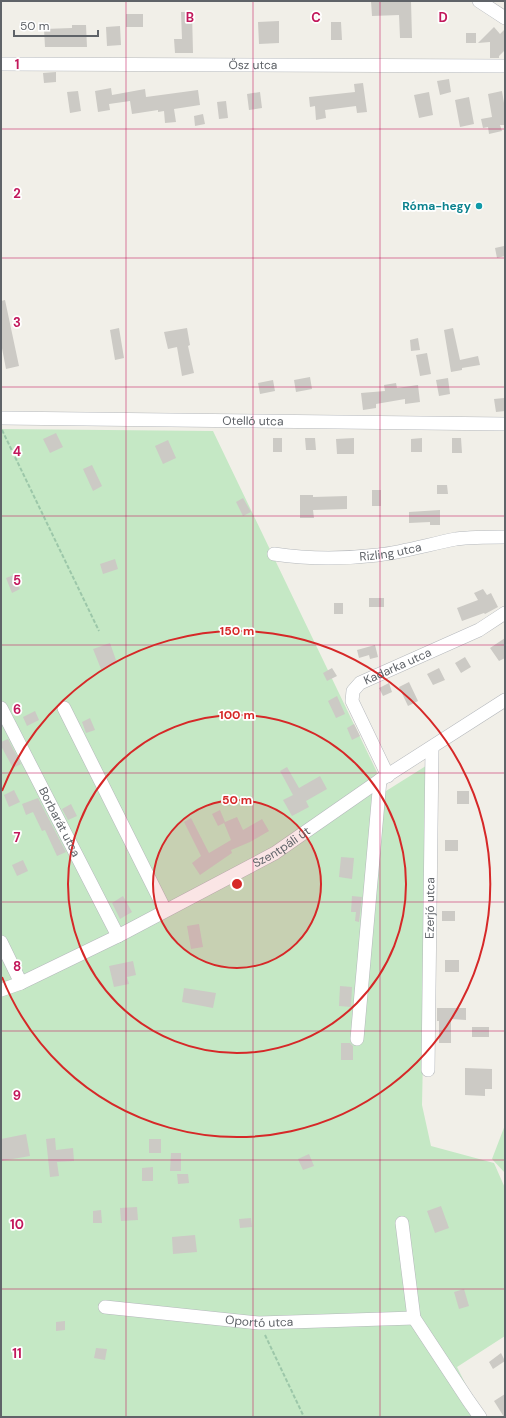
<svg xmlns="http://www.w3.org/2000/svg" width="506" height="1418" font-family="'DM Sans',sans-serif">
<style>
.green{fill:#c5e8c5}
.building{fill:#cccac5}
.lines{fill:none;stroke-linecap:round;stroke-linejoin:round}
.minor-casing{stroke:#b5b8bc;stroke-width:14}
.path{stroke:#9cc7a9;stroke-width:2;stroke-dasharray:4 2;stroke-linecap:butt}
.minor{stroke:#fff;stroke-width:13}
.grid{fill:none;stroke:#c2185b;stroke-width:1;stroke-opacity:0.55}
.ring{fill:none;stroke:#d62828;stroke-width:2}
.culture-dot{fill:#0f9aa8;stroke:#fff;stroke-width:1.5}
.labels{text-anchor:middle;stroke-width:3.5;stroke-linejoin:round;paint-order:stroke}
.street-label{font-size:12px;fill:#5f6368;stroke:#fff}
.culture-label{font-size:12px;font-weight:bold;fill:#0d838f;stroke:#fff;text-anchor:end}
.grid-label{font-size:13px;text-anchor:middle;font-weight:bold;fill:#c2185b;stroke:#fff;stroke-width:3.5;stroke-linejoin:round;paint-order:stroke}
.centre{fill:#d62828;stroke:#fff;stroke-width:2}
.ring-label{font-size:12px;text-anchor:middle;font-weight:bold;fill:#d62828;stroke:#fff;stroke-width:3.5;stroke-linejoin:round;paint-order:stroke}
</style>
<rect width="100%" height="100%" fill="#f1efe8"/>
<path class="green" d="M1 429 213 431 386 791 429 764 422 1105 431 1146 494 1163 505 1188V1336L457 1367 482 1417H1Z
M505 1125V1173L492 1159Z"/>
<path class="building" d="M371 1H411L412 38H400L399 15 372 16Z
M181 12H192L193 53H175L174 39H182Z
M126 14H143V27H126Z
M279 21V43L259 44 258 22Z
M331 22H341L342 40H331Z
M72 25H86L87 47H45L44 29 72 28Z
M120 26 121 45 107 46 106 27Z
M494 27 500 34 505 29V50L499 56V58H490V42L478 43Z
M466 33H476V43H466Z
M56 72V82L44 83 43 73Z
M449 79 451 92 440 95 437 81Z
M363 83 367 112 357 113 356 106 325 110 326 118 316 120 315 106 310 107 309 97 355 92 354 84Z
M111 88 112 95 145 89 146 97 198 90 200 105 174 109 176 122 165 123 164 111 158 112V110L132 114 130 101 109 104 110 110 98 112 95 91Z
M78 91 81 111 70 113 67 92Z
M502 91 505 109V125H500L502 131 489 134 488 127 483 128 481 119 492 117 488 94Z
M260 92 262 108 249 110 247 94Z
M429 92 433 115 419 118 414 95Z
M469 97 474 124 460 127 455 100Z
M226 101 228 118 219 119 217 102Z
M203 114 205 124 195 126 194 116Z
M504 246 505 256 497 258 495 248Z
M5 300 19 366 6 369 1 343V301Z
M119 328 124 358 115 360 110 330Z
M187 328 190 345 188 346 194 373 182 376 177 347 168 349 164 332Z
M453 328 460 360 478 356 480 365 462 368V370L451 372 444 330Z
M418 338 420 350 411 351 410 340Z
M427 353 431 374 420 376 416 355Z
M310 377 312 389 296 392 294 380Z
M448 378 450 394 439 396 436 380Z
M273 380 275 391 260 394 258 383Z
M396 383 397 388 418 385 420 402 405 404V399L376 404V408L363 410 361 393 385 391 384 385Z
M504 398 505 411 496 412 494 399Z
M56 433 63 447 50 453 43 439Z
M273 438H282V452H273Z
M305 438H315L316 450H306Z
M354 438V454H337L336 439Z
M422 438V452H411V439Z
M452 438H461L462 453H452Z
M168 440 176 458 163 464 155 446Z
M92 465 102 486 93 491 83 469Z
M437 485H447L448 494H437Z
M372 490H381V506H372Z
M300 495H313V497L347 496V509L313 510 314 518H300Z
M243 498 251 512 243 516 236 502Z
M440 510V525H430V522L409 523V512Z
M115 559 118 569 103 574 100 564Z
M14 575 20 589 12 593 6 578Z
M483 589 487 595 491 593 498 607 485 614 484 613 462 621 457 608 478 600 474 593Z
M369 598H384V607H369Z
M334 603H343V614H334Z
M505 638V658L499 661 490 648Z
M110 643 117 663 101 669 93 649Z
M375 645 378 657 370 659 369 655 359 658 357 650Z
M465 657 471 667 461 673 455 663Z
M332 668 337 676 327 681 323 673Z
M439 668 445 680 433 685 427 674Z
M409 682 418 701 408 706 399 687Z
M389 683 392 692 383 696 379 688Z
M337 696 345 714 336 718 328 701Z
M35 711 39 720 27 726 23 717Z
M90 718 95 730 86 733 82 722Z
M354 724 360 736 352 740 347 728Z
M8 739 21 764 13 768 1 746V742Z
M287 767 299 788 320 776 327 789 306 801 309 807 292 816 283 800 293 795 280 771Z
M14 790 20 802 9 807 4 795Z
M457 791H469V804H457Z
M38 798 66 852 57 856 45 830 42 831 33 812 26 815 22 804Z
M71 804 77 816 68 820 62 809Z
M220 810 225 822 237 817 243 830 262 819 269 831 250 842 231 850 232 853 200 875 192 863 201 856 184 822 191 818 209 853 231 840 224 823 218 826 212 814Z
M445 840H458V851H445Z
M341 857 354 858 352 879 339 877Z
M23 860 28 871 17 876 12 865Z
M123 896 132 912 120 919 112 903Z
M352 896 362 897 359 922 355 921 356 912H351Z
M442 911H455V921H442Z
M199 924 203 947 191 949 187 926Z
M445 960H459V972H445Z
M133 961 136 975 127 977 129 984 114 987 109 966Z
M340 986 352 987 351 1007 339 1006Z
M184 988 216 993 213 1008 182 1002Z
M437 1008H466V1020L451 1019V1043H439V1021H437Z
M472 1027H489V1037H472Z
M341 1043H350L353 1046V1060H341Z
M465 1068 492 1069V1089H485V1096L465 1095Z
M26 1134 30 1156 1 1161V1139Z
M55 1138 56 1150 73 1148 74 1161 57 1162 59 1176 50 1177 46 1139Z
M149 1139H161V1153H149Z
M171 1153H181V1171H170Z
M309 1154 314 1166 303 1170 298 1159Z
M153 1167V1181H142V1168Z
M177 1174H188L189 1183 178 1184Z
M441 1206 449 1228 435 1233 427 1211Z
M137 1207 138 1220 121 1221 120 1208Z
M101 1210 102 1223H93V1211Z
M251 1218 252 1227 240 1228 239 1219Z
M195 1235 197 1252 173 1254 172 1237Z
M464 1289 469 1306 459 1309 454 1292Z
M65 1321V1330L56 1331V1322Z
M96 1348 107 1349 105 1360 94 1358Z
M501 1353 505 1361 493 1369 489 1362Z
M505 1394V1417H504L494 1401Z"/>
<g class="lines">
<g class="minor-casing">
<g id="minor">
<path d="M479 1 505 18"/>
<path id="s1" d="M1 64 505 66"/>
<path id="s2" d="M1 418 505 424"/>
<path id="s3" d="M274 554C308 559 344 559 378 555 404 552 430 544 456 539 472 537 489 537 505 537"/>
<path id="s4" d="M1 708 118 936"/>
<path d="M64 708 165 910"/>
<path id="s5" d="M388 776 352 701 353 691 360 683 479 630 505 613"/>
<path d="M1 942 21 983"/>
<path id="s6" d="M1 990 21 983 118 936 275 853 380 780 505 700"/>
<path d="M357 1039 380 780"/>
<path id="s7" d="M428 1070 432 748"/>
<path d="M402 1223 414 1318 468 1400 480 1417"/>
<path id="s8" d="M105 1307 259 1323 414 1318"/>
</g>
</g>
<path class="path" d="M2 430 99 631
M265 1335 304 1417"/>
<use href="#minor" class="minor"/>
</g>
<path class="grid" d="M126 1V1417M253 1V1417M380 1V1417M1 129H505M1 258H505M1 387H505M1 516H505M1 645H505M1 773H505M1 902H505M1 1031H505M1 1160H505M1 1289H505"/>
<circle cx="237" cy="884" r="84" fill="#d62828" fill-opacity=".12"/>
<g class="ring">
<circle cx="237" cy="884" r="84"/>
<circle cx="237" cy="884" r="169"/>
<path d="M2 791A253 253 0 1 1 2 977"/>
</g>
<circle class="culture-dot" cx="479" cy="206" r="4"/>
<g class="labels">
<g class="street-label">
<text dy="4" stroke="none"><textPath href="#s1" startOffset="252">Ősz utca</textPath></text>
<text dy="4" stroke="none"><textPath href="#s2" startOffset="252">Otelló utca</textPath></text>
<text dy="4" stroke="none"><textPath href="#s3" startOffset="117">Rizling utca</textPath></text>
<text dy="4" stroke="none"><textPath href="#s5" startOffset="145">Kadarka utca</textPath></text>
<text dy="4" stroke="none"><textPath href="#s4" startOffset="128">Borbarát utca</textPath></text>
<text dy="4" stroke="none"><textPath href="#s6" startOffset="315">Szentpáli út</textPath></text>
<text dy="4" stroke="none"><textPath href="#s7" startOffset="162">Ezerjó utca</textPath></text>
<text dy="4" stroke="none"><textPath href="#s8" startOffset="155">Oportó utca</textPath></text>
</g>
<g class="culture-label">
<text x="471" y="210">Róma-hegy</text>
</g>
</g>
<g class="grid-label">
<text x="190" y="22">B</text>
<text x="316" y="22">C</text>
<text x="443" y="22">D</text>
<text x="17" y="69">1</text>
<text x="17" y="198">2</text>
<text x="17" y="327">3</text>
<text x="17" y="456">4</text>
<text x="17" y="585">5</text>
<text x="17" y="714">6</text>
<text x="17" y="842">7</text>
<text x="17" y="971">8</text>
<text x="17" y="1100">9</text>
<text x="17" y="1229">10</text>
<text x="17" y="1358">11</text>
</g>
<circle cx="237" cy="884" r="6" class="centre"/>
<g class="ring-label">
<text x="237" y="635">150 m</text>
<text x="237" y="719">100 m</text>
<text x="237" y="804">50 m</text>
</g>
<rect width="506" height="1418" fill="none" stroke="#5f6368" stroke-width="4"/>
<path d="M14 30v6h84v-6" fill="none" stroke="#5f6368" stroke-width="2"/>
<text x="20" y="30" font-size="12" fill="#5f6368" stroke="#ffffff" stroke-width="3" paint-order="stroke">50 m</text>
</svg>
